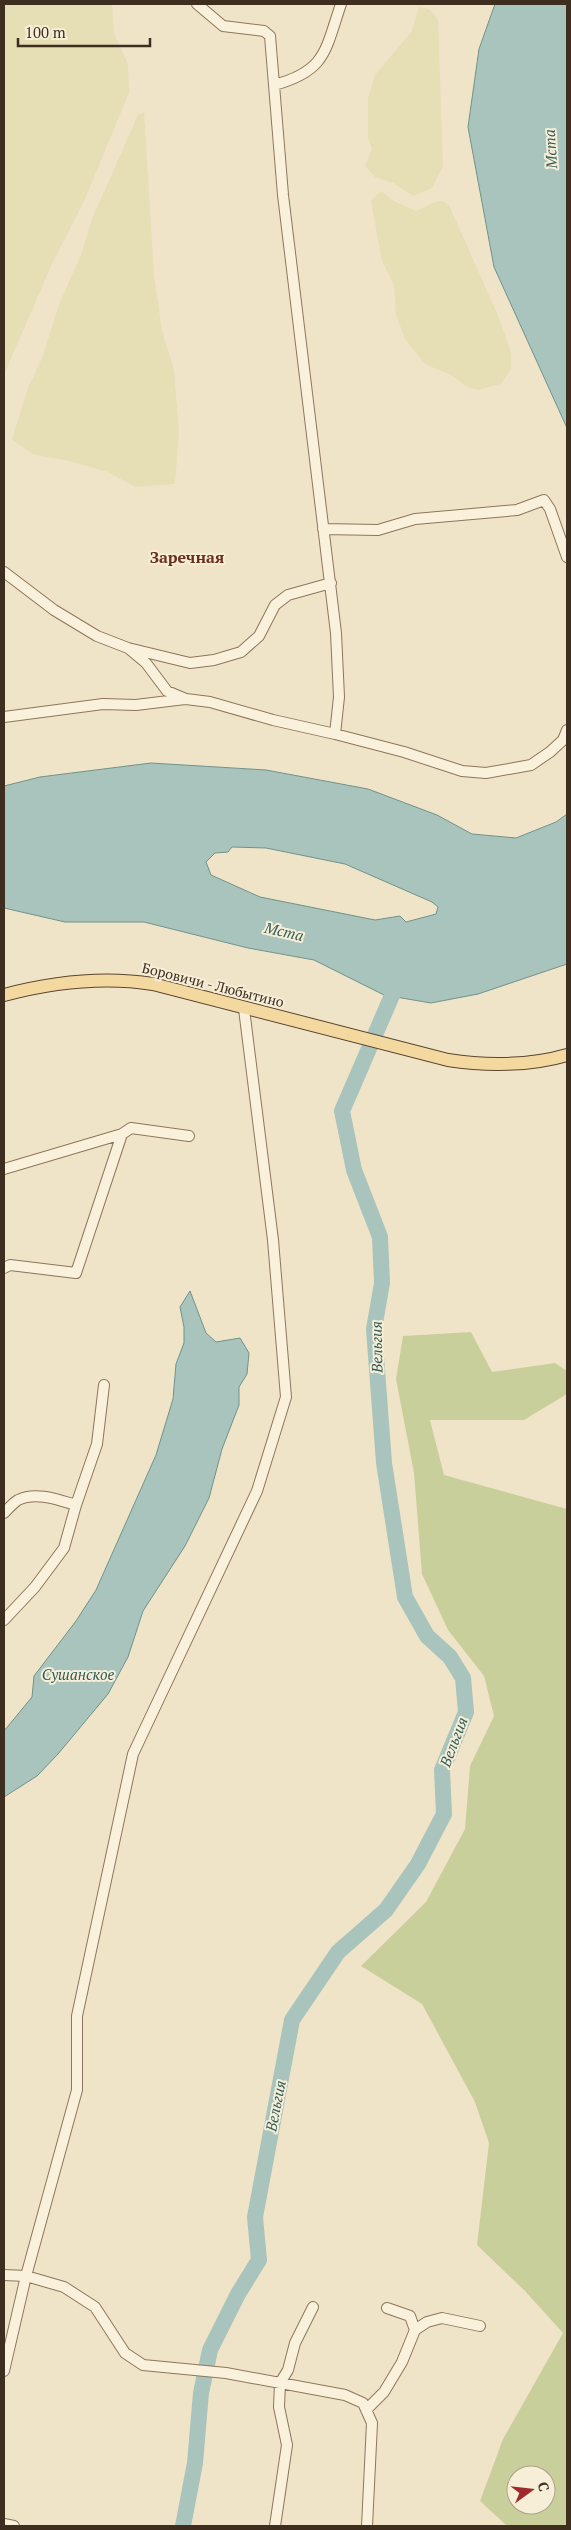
<svg xmlns="http://www.w3.org/2000/svg" width="571" height="2530" font-family="'PT Serif',serif">
<style>
.farmland{fill:#e6deb5}
.green{fill:#c9cf9b;fill-rule:evenodd}
.water{fill:#a9c4bc;stroke:#6f938a;fill-rule:evenodd}
.lines{fill:none;stroke-linecap:round;stroke-linejoin:round}
.river{stroke:#a9c4bc;stroke-width:16}
.minor-casing{stroke:#8d765c;stroke-width:12}
.major-casing{stroke:#5b4430;stroke-width:14}
.minor{stroke:#faf1dc;stroke-width:10}
.major{stroke:#f3d9a0;stroke-width:12}
.labels{text-anchor:middle;stroke-width:4;stroke-linejoin:round;paint-order:stroke}
.street-label{font-size:14px;fill:#3d2e20;stroke:#f7eed8}
.water-label{font-size:15px;font-style:italic;fill:#2f5d5a;stroke:#f7eed8}
.quarter-label{font-size:16px;font-weight:bold;fill:#6b2e1e;stroke:#f7eed8}
</style>
<rect width="100%" height="100%" fill="#f0e4c8"/>
<path class="farmland" d="M4 4H112L114 33 128 64 129 93 85 199 51 266 4 375Z
M419 7 429 9 438 19 443 166 432 188 413 196 393 183 375 177 365 166 372 149 368 138V98L375 75 412 31Z
M144 112 154 275 162 331 174 370 179 432 175 484 135 487 108 472 69 461 32 454 12 439 28 388 42 358 60 302 81 255 92 219 138 115Z
M381 191 394 201 416 211 435 202 443 201 449 205 499 318 511 352V369L501 384 478 390 465 386 453 376 425 364 405 339 396 315 394 285 382 261 371 201Z"/>
<path class="green" d="M471 1332 492 1372 555 1363 567 1371V1394L524 1420H430L444 1475 567 1509V2526H507L480 2501 503 2439 563 2333 525 2291 477 2245 489 2143 475 2102 422 2004 361 1966 426 1902 465 1829 470 1766 494 1716 484 1676 448 1630 422 1574 414 1473 396 1379 403 1336ZM516 2475H546V2505H516Z"/>
<path class="water" d="M495 4H567V428L494 267 468 127 479 49Z
M151 763 266 770 368 789 437 815 472 834 516 838 556 822 567 814V964L478 994 431 1003 384 995 314 960 248 948 144 922H65L4 908V786L40 777ZM232 847 266 848 345 864 432 902 438 907 436 914 406 922 400 916 375 920 260 897 211 875 206 862 215 853 228 852Z
M190 1291 206 1333 216 1342 240 1338 249 1353 247 1374 239 1387V1405L222 1449 209 1498 185 1546 143 1611 128 1657 108 1694 58 1754 37 1776 4 1797V1731L32 1697 34 1676 76 1621 96 1590 156 1455 173 1399 176 1364 184 1343V1327L180 1307Z"/>
<g class="lines">
<path class="river" d="M183 2526 195 2463 201 2393 210 2350 238 2294 259 2260 255 2217 292 2020 338 1952 386 1910 418 1864 444 1814 442 1770 466 1712 463 1678 450 1657 427 1636 405 1597 384 1463 374 1329 382 1283 380 1237 354 1170 342 1111 400 977"/>
<g class="minor-casing">
<path id="minor" d="M197 4 223 26 264 31 270 36 283 195 336 633 339 697 335 734
M274 85C326 71 325 51 341 4
M323 529 378 530 415 519 517 510 544 500 550 509 567 557
M4 572 54 610 97 636 128 648 190 663 214 660 241 652 259 636 275 605 288 595 331 583
M128 648 146 663 167 691 186 699 210 702 273 720 335 734 404 752 462 771 486 773 531 765 550 752 563 740 567 730
M4 717 103 704 136 705 185 699
M4 1169 122 1134 131 1128 189 1136
M4 1268 10 1265 76 1273 122 1134
M4 1513C8 1509 13 1503 18 1500 36 1491 59 1500 76 1505
M4 1620 35 1587 64 1548 76 1505 97 1444 104 1385
M4 2275 26 2276 64 2287 95 2307 125 2353 143 2365 226 2373 345 2395 363 2403 372 2423 367 2526
M387 2308 410 2316 415 2330
M4 2371 26 2276 77 2090V2016L133 1754 257 1491 286 1397 273 1240 244 1009
M366 2410 384 2392 402 2362 415 2330 427 2322 442 2318 480 2326
M4 2524 14 2526
M275 2526 287 2445 279 2407 280 2383 288 2370 295 2343 313 2307"/>
</g>
<g class="major-casing">
<path id="major" d="M4 995C53 982 102 976 153 984L448 1060C486 1066 530 1066 567 1055"/>
</g>
<use href="#minor" class="minor"/>
<use href="#major" class="major"/>
</g>
<g class="labels">
<g class="street-label">
<text transform="translate(213 985) rotate(14)" y="5">Боровичи - Любытино</text>
</g>
<g class="water-label">
<text transform="translate(551 149) rotate(-94)" y="5">Мста</text>
<text transform="translate(284 932) rotate(13)" y="5">Мста</text>
<text transform="translate(377 1347) rotate(-91)" y="5">Вельгия</text>
<text x="78" y="1680">Сушанское</text>
<text transform="translate(454 1742) rotate(-69)" y="5">Вельгия</text>
<text transform="translate(276 2106) rotate(-79)" y="5">Вельгия</text>
</g>
<g class="quarter-label">
<text x="187" y="563">Заречная</text>
</g>
</g>
<rect width="571" height="2530" fill="none" stroke="#3d2e20" stroke-width="10"/>
<g transform="translate(531 2490) rotate(75)"><circle r="24" fill="#f7eed8" stroke="#ada18e"/>
<path d="M0-4L9 19L0 12L-9 19Z" fill="#9e2a2b"/>
<text y="-8" font-size="14" font-weight="bold" text-anchor="middle" fill="#3d2e20">С</text>
</g>
<path d="M18 38v8h132v-8" fill="none" stroke="#3d2e20" stroke-width="2.5"/>
<text x="25" y="38" font-size="15" fill="#3d2e20" stroke="#f7eed8" stroke-width="4" paint-order="stroke">100 m</text>
</svg>
